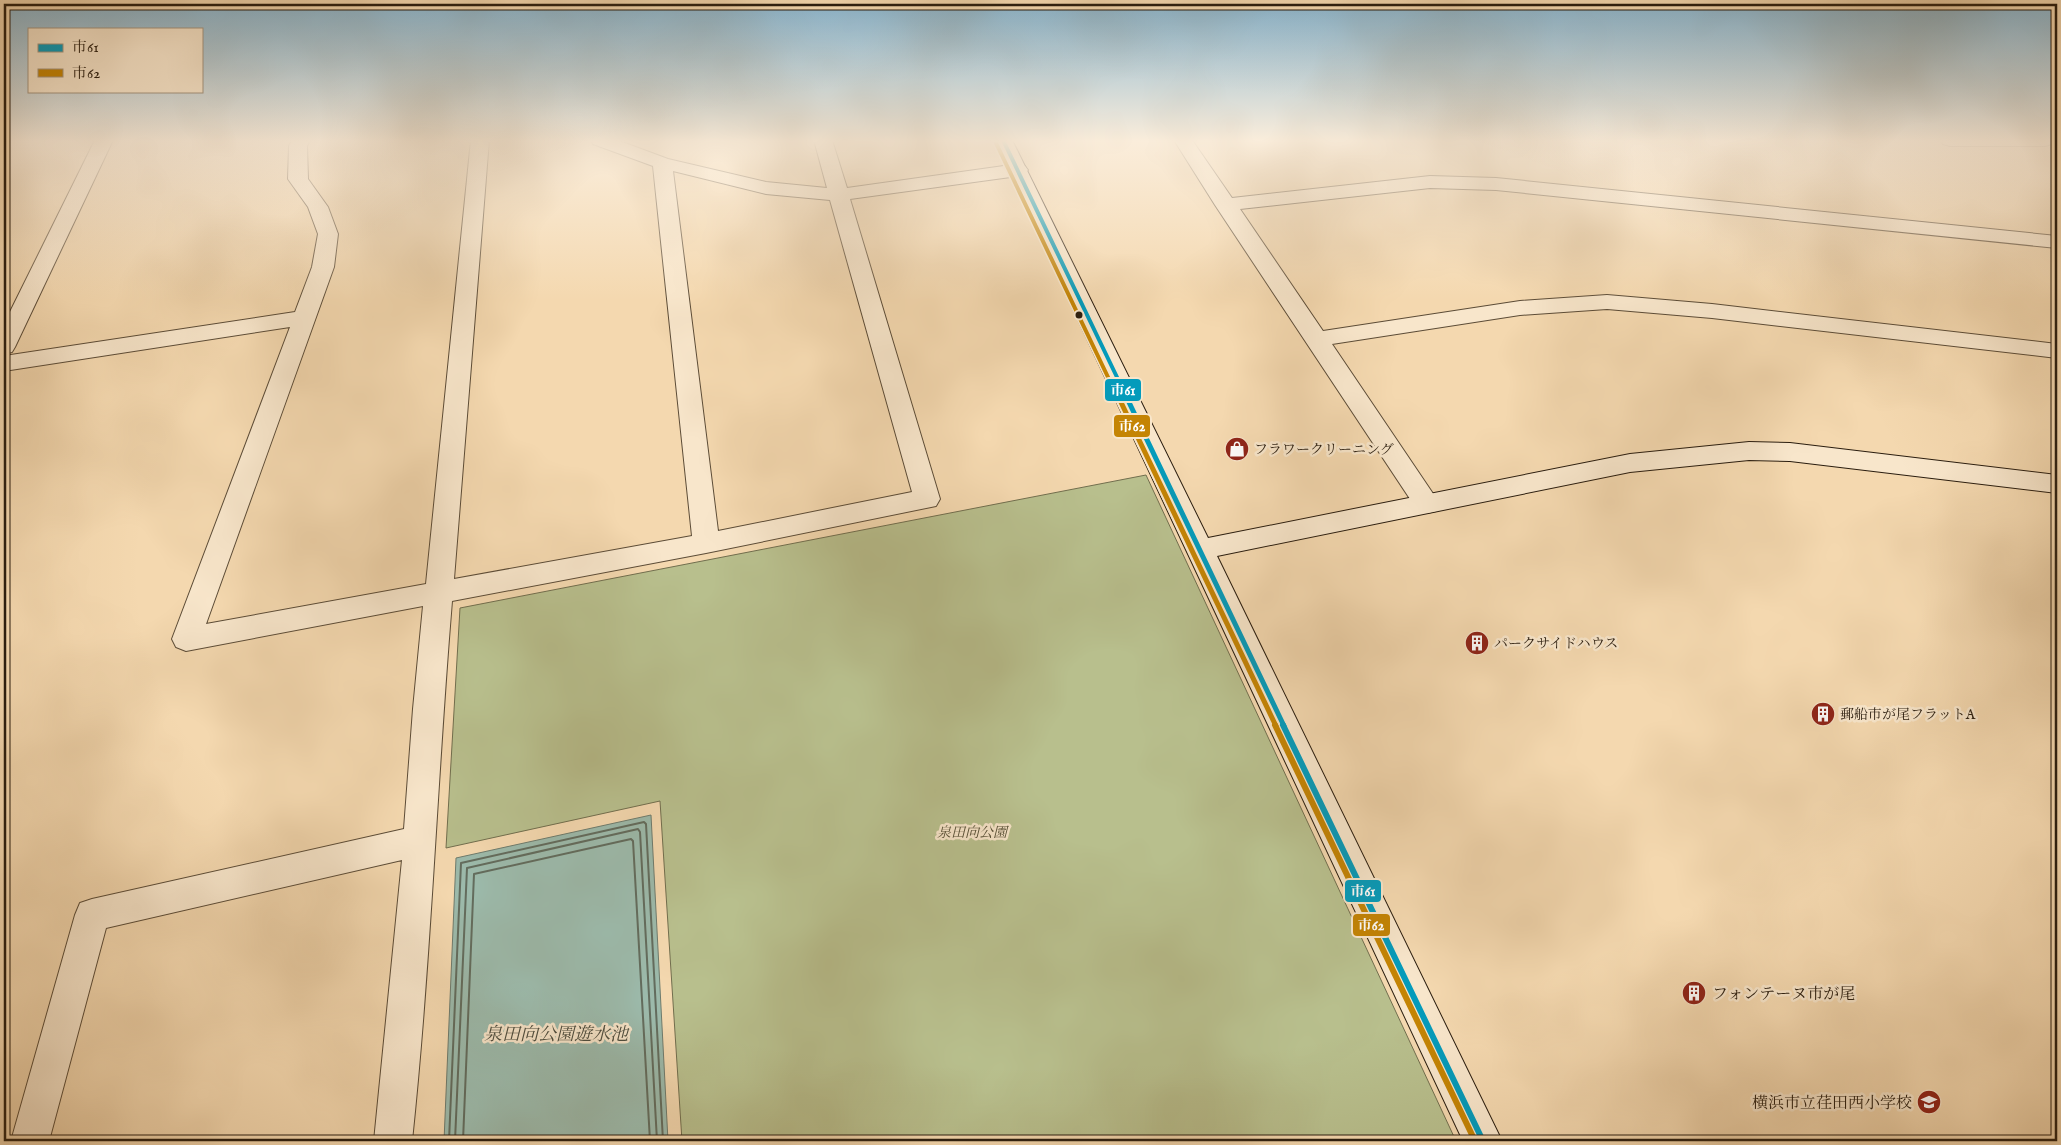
<svg xmlns="http://www.w3.org/2000/svg" width="2061" height="1145" font-family="'IM FELL English','Noto Serif JP',serif">
<style>
.green{fill:#b8bf8d;stroke:#716e4e}
.water{fill:#9cbaab;stroke:#6e7b6d}
.lines{fill:none;stroke-linecap:round;stroke-linejoin:round}
.shore{stroke:#636c5d;stroke-width:2}
.street-casing{stroke:#5c4c37;stroke-width:2}
.secondary-casing{stroke:#2a1d0f;stroke-width:2}
.street{fill:#f8e6cb;fill-rule:evenodd}
.secondary{fill:#f8e6cb;fill-rule:evenodd}
.bus-1-far2-casing{stroke:#f8e6cb;stroke-width:7}
.bus-1-far1-casing{stroke:#f8e6cb;stroke-width:9}
.bus-1-casing{stroke:#f8e6cb;stroke-width:10}
.bus-2-far2-casing{stroke:#f8e6cb;stroke-width:7}
.bus-2-far1-casing{stroke:#f8e6cb;stroke-width:9}
.bus-2-casing{stroke:#f8e6cb;stroke-width:10}
.bus-1-far2{stroke:#049bbb;stroke-width:4}
.bus-1-far1{stroke:#049bbb;stroke-width:5}
.bus-1{stroke:#049bbb;stroke-width:6}
.bus-2-far2{stroke:#c48404;stroke-width:4}
.bus-2-far1{stroke:#c48404;stroke-width:5}
.bus-2{stroke:#c48404;stroke-width:6}
.bus-dot{fill:#2a1d0f;stroke:#f8e6cb;stroke-width:2}
.labels{text-anchor:middle;stroke-width:5;stroke-linejoin:round;paint-order:stroke}
.poi-label{font-size:14px;fill:#2a1d0f;stroke:#f8e6cb;text-anchor:start}
.park-label{font-size:14px;font-style:italic;fill:#554e35;stroke:#f8e6cb}
.near-poi-label{font-size:16px;fill:#2a1d0f;stroke:#f8e6cb;text-anchor:start}
.near-water-label{font-size:18px;font-style:italic;fill:#4c4c3e;stroke:#f8e6cb}
.line-badge{stroke:#f8e6cb;stroke-width:2}
.badge-label{font-size:14px;text-anchor:middle;font-weight:bold;fill:#fff}
</style>
<rect width="100%" height="100%" fill="#f4d8af"/>
<filter id="stains"><feTurbulence type="fractalNoise" baseFrequency=".004" numOctaves="4"/><feColorMatrix values="0 0 0 0 .2 0 0 0 0 .09 0 0 0 0 .02 0 0 0 .5 -.17"/></filter>
<radialGradient id="worn" r=".72"><stop offset=".6" stop-color="#630" stop-opacity="0"/><stop offset="1" stop-color="#630" stop-opacity=".3"/></radialGradient>
<path class="green" d="M1146 475 1456 1141H682L660 801 446 848 460 608Z"/>
<path class="water" d="M651 815 668 1141H444L456 858Z"/>
<g class="lines">
<path class="shore" d="M449 1141 461 863 644 822 646 824 663 1141
M455 1141 467 868 638 829 640 832 657 1141
M463 1141 474 874 631 839 633 841 650 1141"/>
<g class="street-casing">
<path id="street" d="M95 140H113L15 347 12 352 4 354V324Z
M292 140H310L307 146 308 179 328 207 338 234 334 267 206 624 426 584 471 140H489L454 579 692 536 653 166 593 144 591 140H617L668 159 766 182 827 188 814 140H832L847 188 1018 164 1025 166 1028 170 1025 174 1018 176 850 199 940 499 936 506 706 553 452 601C437 781 431 962 412 1141H374L402 860 106 928 49 1141H11L75 915 80 903 92 899 404 829 413 709 423 606 186 651 176 647 172 639 290 327 4 371V356L295 312 312 267 318 234 308 207 288 179 289 146ZM673 171 766 194 830 200 912 492 718 531Z
M1174 140H1192L1232 198 1430 176 1496 178 2057 236V248L1496 190 1430 188 1240 209 1323 331 1520 301 1607 295 1712 304 2057 344V358L1712 318 1607 309 1520 315 1332 344 1440 504 1436 511 1427 513 1418 511 1215 205Z
M1941 140H2054L2052 144 2045 146H1950L1943 144Z"/>
</g>
<g class="secondary-casing">
<path id="secondary" d="M994 140H1012L1208 538 1630 454 1749 442 1790 443 2057 475V493L1790 461 1749 460 1630 472 1217 556 1502 1141H1463Z"/>
</g>
<use href="#street" class="street"/>
<use href="#secondary" class="secondary"/>
<g class="bus-1-far2-casing">
<path id="bus-1-far2" d="M1003 140 1127 398"/>
</g>
<g class="bus-1-far1-casing">
<path id="bus-1-far1" d="M1126 396 1284 726"/>
</g>
<g class="bus-1-casing">
<path id="bus-1" d="M1283 725 1483 1141"/>
</g>
<g class="bus-2-far2-casing">
<path id="bus-2-far2" d="M996 143 1118 398"/>
</g>
<g class="bus-2-far1-casing">
<path id="bus-2-far1" d="M1118 396 1276 726"/>
</g>
<g class="bus-2-casing">
<path id="bus-2" d="M1275 725 1475 1141"/>
</g>
<use href="#bus-1-far2" class="bus-1-far2"/>
<use href="#bus-1-far1" class="bus-1-far1"/>
<use href="#bus-1" class="bus-1"/>
<use href="#bus-2-far2" class="bus-2-far2"/>
<use href="#bus-2-far1" class="bus-2-far1"/>
<use href="#bus-2" class="bus-2"/>
</g>
<linearGradient id="sky" x2="0" y2="1"><stop stop-color="#89b6d0"/><stop offset="0.47" stop-color="#faeddb"/><stop offset="1" stop-color="#faeddb" stop-opacity="0"/></linearGradient>
<rect width="2061" height="300" fill="url(#sky)"/>
<defs>
<g id="shop-disc" transform="scale(1.25)"><circle r="9.5" fill="#8f2418" stroke="#f8e6cb"/><path d="M-5-2.5h2.3a2.7 3.5 0 0 1 5.4 0H5L5.5 6h-11ZM-1.5-2.5h3a1.5 2.3 0 0 0-3 0Z" fill="#fff"/></g>
<g id="building-disc" transform="scale(1.25)"><circle r="9.5" fill="#8f2418" stroke="#f8e6cb"/><path d="M-4-6H4V6H1V3H-1V6H-4ZM-2.5-4.3h1.7v1.8h-1.7ZM.8-4.3h1.7v1.8H.8ZM-2.5-1h1.7V.8h-1.7ZM.8-1h1.7V.8H.8Z" fill="#fff"/></g>
<g id="school-disc" transform="scale(1.25)"><circle r="9.5" fill="#8f2418" stroke="#f8e6cb"/><path d="M0-5L7-2L0 1L-7-2ZM-4 1L0 2.5L4 1V4Q0 6-4 4Z" fill="#fff"/></g>
</defs>
<g fill-rule="evenodd">
<use href="#shop-disc" x="1237" y="449"/>
<use href="#building-disc" x="1477" y="643"/>
<use href="#building-disc" x="1823" y="714"/>
<use href="#building-disc" x="1694" y="993"/>
<use href="#school-disc" x="1929" y="1102"/>
</g>
<circle class="bus-dot" cx="1079" cy="315" r="4.5"/>
<g class="labels">
<g class="poi-label">
<text x="1254" y="454">フラワークリーニング</text>
<text x="1494" y="648">パークサイドハウス</text>
<text x="1840" y="719">郵船市が尾フラットA</text>
</g>
<g class="park-label">
<text x="972" y="837">泉田向公園</text>
</g>
<g class="near-poi-label">
<text x="1712" y="999">フォンテーヌ市が尾</text>
<text x="1912" y="1108" text-anchor="end">横浜市立荏田西小学校</text>
</g>
<g class="near-water-label">
<text x="556" y="1040">泉田向公園遊水池</text>
</g>
</g>
<g class="line-badge">
<rect x="1104" y="378" width="38" height="24" rx="5" fill="#049bbb"/>
<rect x="1113" y="414" width="38" height="24" rx="5" fill="#c48404"/>
<rect x="1344" y="879" width="38" height="24" rx="5" fill="#049bbb"/>
<rect x="1352" y="913" width="39" height="24" rx="5" fill="#c48404"/>
</g>
<g class="badge-label">
<text x="1123" y="395">市61</text>
<text x="1132" y="431">市62</text>
<text x="1363" y="896">市61</text>
<text x="1371" y="930">市62</text>
</g>
<rect width="2061" height="1145" fill="none" stroke="#f4d8af" stroke-width="20"/>
<rect x="5" y="5" width="2051" height="1135" fill="none" stroke="#2a1d0f" stroke-width="2.5"/>
<rect x="10" y="10" width="2041" height="1125" fill="none" stroke="#2a1d0f"/>
<rect x="28" y="28" width="175" height="65" fill="#f8e6cb" stroke="#a69680"/>
<rect x="38" y="44" width="25" height="8" fill="#049bbb" stroke="#a69680"/>
<text x="72" y="52" font-size="15" fill="#2a1d0f">市61</text>
<rect x="38" y="69" width="25" height="8" fill="#c48404" stroke="#a69680"/>
<text x="72" y="78" font-size="15" fill="#2a1d0f">市62</text>
<rect width="100%" height="100%" filter="url(#stains)"/>
<rect width="100%" height="100%" fill="url(#worn)"/>
</svg>
